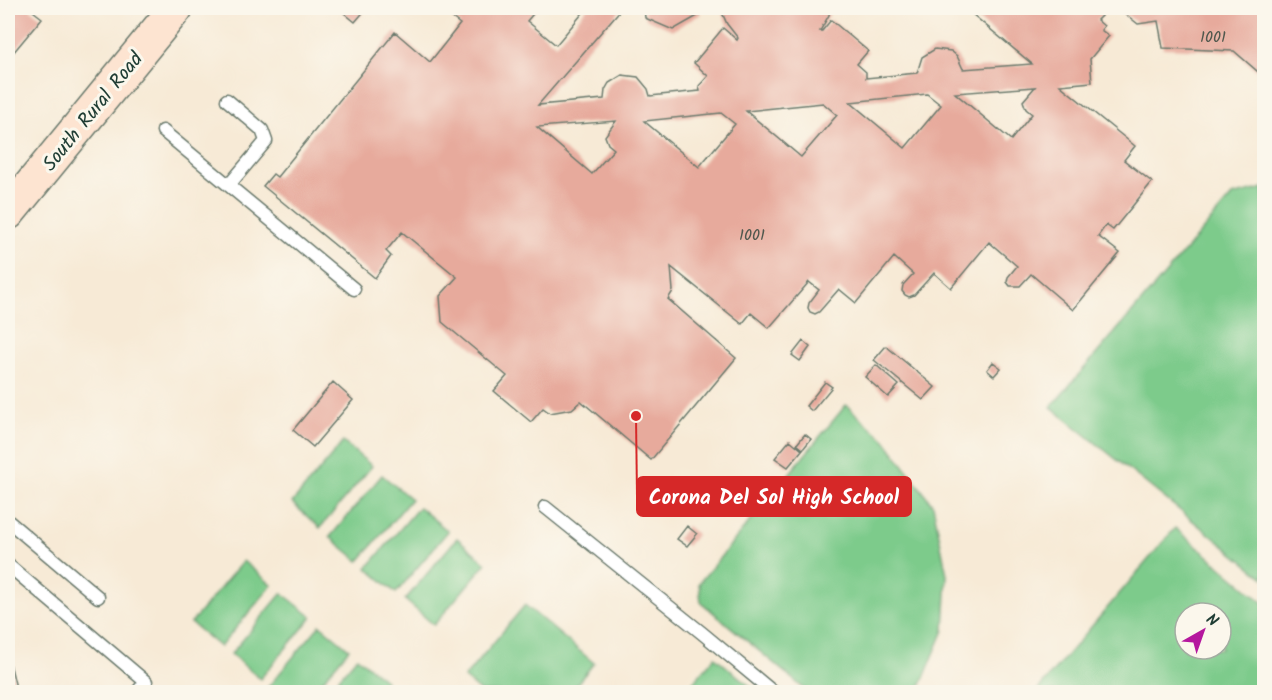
<svg xmlns="http://www.w3.org/2000/svg" width="1272" height="700" font-family="Kalam,sans-serif">
<style>
.green{fill:#7dcb8b;stroke:#4e8460;stroke-width:1.5;fill-rule:evenodd}
.building{fill:#e7aa9c;fill-rule:evenodd}
.lines{fill:none;stroke-linecap:round;stroke-linejoin:round}
.lane-casing{stroke:#6b7a6d;stroke-width:15}
.secondary-casing{stroke:#6b7a6d;stroke-width:36}
.lane{stroke:#fff;stroke-width:12}
.secondary{stroke:#fde4d1;stroke-width:33}
.labels{text-anchor:middle;stroke-width:6;stroke-linejoin:round;paint-order:stroke}
.number-label{font-size:16px;fill:#51584e}
.street-label{font-size:20px;fill:#1f3d34;stroke:#fbf7ec}
.leader{fill:none;stroke:#d62828;stroke-width:2}
.callout-dot{fill:#d62828;stroke:#fbf7ec;stroke-width:2}
.callout{fill:#d62828;stroke:#d62828;stroke-width:2}
.callout-label{font-size:21px;text-anchor:middle;font-weight:bold;fill:#fff}
</style>
<rect width="100%" height="100%" fill="#fbf7ec"/>
<filter id="ink" filterUnits="userSpaceOnUse"><feTurbulence type="fractalNoise" baseFrequency=".0167" numOctaves="2"/><feDisplacementMap in="SourceGraphic" scale="12" xChannelSelector="R" yChannelSelector="G"/><feConvolveMatrix kernelMatrix="1 2 1 2 8 2 1 2 1" color-interpolation-filters="sRGB"/></filter>
<filter id="wash" filterUnits="userSpaceOnUse"><feTurbulence type="fractalNoise" baseFrequency=".008" numOctaves="4" result="noise"/><feDisplacementMap in="SourceGraphic" scale="24" xChannelSelector="R" yChannelSelector="G"/><feGaussianBlur stdDeviation="1.35" result="paint"/><feColorMatrix in="noise" values="0 0 0 0 0 0 0 0 0 0 0 0 0 0 0 0 0 1.4 0 .05"/><feComposite in="paint" operator="in"/></filter>
<g filter="url(#wash)">
<rect width="100%" height="100%" fill="#f7ead6"/>
<path class="green" d="M1264 188V578L1051 407 1232 196Z
M846 405 885 440 933 505 947 575 944 630 918 692H808L701 602 699 583Z
M343 442 372 466 320 528 292 503Z
M382 475 411 499 359 561 330 537Z
M419 507 448 531 396 593 367 568Z
M1175 528 1264 603V679L1253 692H1036ZM1185 613H1221V649H1185Z
M457 538 486 563 434 625 405 600Z
M243 561 272 585 220 647 191 623Z
M282 593 312 617 260 679 231 654Z
M525 605 594 663 570 692H481L464 678Z
M320 625 349 649 313 692H275L268 687Z
M357 657 386 681 377 692H327Z
M715 657 757 692H685Z"/>
<g id="blocks">
<path class="building" d="M8 8H29L42 18 8 59Z
M338 8H367L355 22Z
M442 8H538L527 21 556 45 587 8H622L538 105 604 99 605 90 609 83 622 75 638 77 648 89 650 96 700 91 699 86 708 76 694 63 723 28 737 40 738 38 727 24 720 8H830L829 15 820 31H822L831 20 868 51 857 64 866 72V78L917 73 922 57 935 49 951 51 957 56 963 69 1032 64 965 8H1004L1007 10 1009 8H1109L1097 20 1104 26 1101 30 1109 36 1090 59 1092 82 1060 85 1135 146 1124 160 1152 182 1113 230 1106 225 1098 236 1120 253 1073 310 1031 274 1020 286H1010L1007 282 1008 277 1017 266 989 242 951 288 934 273 914 295 909 297 905 295 902 291 903 285 913 274 894 257 856 303 839 289 819 312 815 314 810 312 808 308 809 303 819 290 809 282 769 328 751 313 742 324 671 267 673 291 668 299 736 358 651 460 581 401 572 409 550 413 543 408 531 422 494 391 507 376 442 322 440 296 457 277 402 232 386 251 391 256 375 278 263 186 273 174 277 177 395 32 430 62 460 24 441 9ZM1035 87 1023 101 1026 109 1032 114 1011 140 955 93ZM927 94 941 105 905 148 850 102ZM823 103 837 115 801 157 746 111ZM721 113 735 124 699 167 644 121ZM616 121 605 136 608 144 614 149 592 174 537 127Z
M644 8H695L701 14 673 30 645 18Z
M1118 8H1264V77L1234 51 1163 48 1158 21 1138 24Z
M803 341 810 347 800 361 792 355Z
M886 346 935 387 923 400 874 360Z
M993 362 1001 368 994 376 987 370Z
M876 365 899 385 888 397 865 377Z
M333 382 353 400 313 447 293 430Z
M825 382 832 387 812 411 806 406Z
M805 434 811 439 803 449 797 444Z
M790 440 802 450 788 467 775 458Z
M687 526 697 534 687 546 677 539Z
M8 655 10 663 17 692H8Z"/>
</g>
</g>
<g filter="url(#ink)">
<use href="#blocks" fill-opacity="0" stroke="#6b7a6d" stroke-width="1.5"/>
<g class="lines">
<g class="lane-casing">
<path id="lane" d="M227 100 262 130 266 141 229 185
M163 131 354 289
M545 507 702 633 773 692
M8 521 98 597
M8 565 146 682 137 692"/>
</g>
<g class="secondary-casing">
<path id="secondary" d="M8 213 176 8"/>
</g>
<use href="#lane" class="lane"/>
<use href="#secondary" class="secondary"/>
</g>
</g>
<g class="labels">
<g class="number-label">
<text x="1213" y="42">1001</text>
<text x="752" y="240">1001</text>
</g>
<g class="street-label">
<text transform="translate(92 111) rotate(-51)" y="7">South Rural Road</text>
</g>
</g>
<path class="leader" d="M636 416L637 497"/>
<circle class="callout-dot" cx="636" cy="416" r="6"/>
<rect class="callout" x="637" y="477" width="274" height="39" rx="6"/>
<g class="callout-label">
<text x="774" y="504">Corona Del Sol High School</text>
</g>
<rect width="1272" height="700" fill="none" stroke="#fbf7ec" stroke-width="30"/>
<g transform="translate(1203 631) rotate(40)"><circle r="28" fill="#fbf7ec" stroke="#a3ada2" stroke-width="1.5"/>
<path d="M0-4.5L10 22L0 15L-10 22Z" fill="#b5179e"/>
<text y="-9" font-size="16" font-weight="bold" text-anchor="middle" fill="#1f3d34">N</text>
</g>
</svg>
